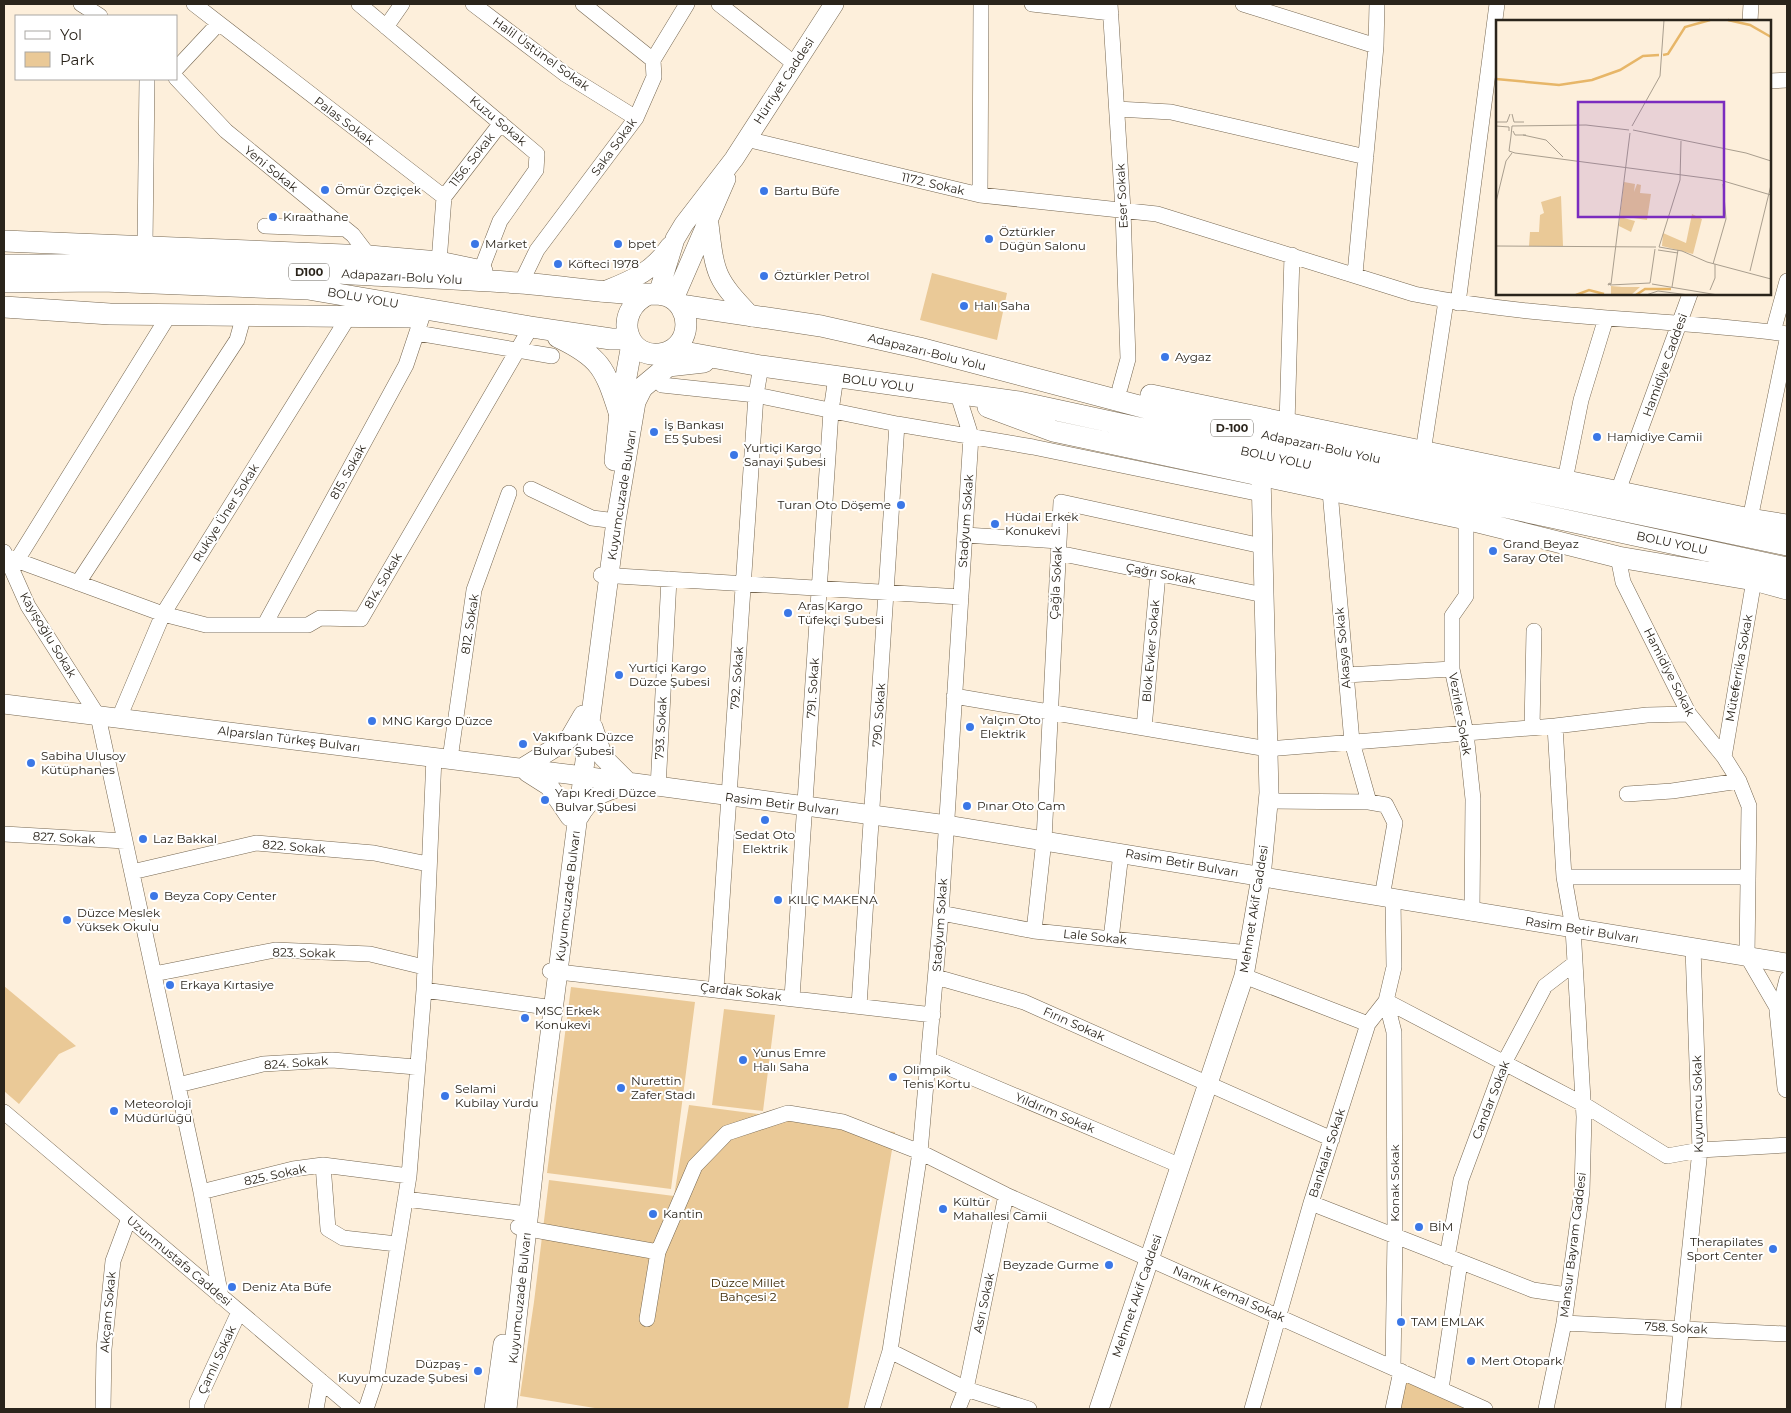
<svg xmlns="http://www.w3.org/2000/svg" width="1791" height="1413" font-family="Montserrat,sans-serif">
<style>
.green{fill:#eac997}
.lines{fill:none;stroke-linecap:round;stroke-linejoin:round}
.minor-casing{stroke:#766751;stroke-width:16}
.major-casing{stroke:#766751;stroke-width:20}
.highway-casing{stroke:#766751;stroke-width:22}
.minor{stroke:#fff;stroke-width:15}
.major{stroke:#fff;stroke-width:19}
.highway{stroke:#fff;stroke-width:21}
.poi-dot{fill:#3b77e6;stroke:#fff;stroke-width:2}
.labels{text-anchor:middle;stroke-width:4;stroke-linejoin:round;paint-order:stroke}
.shield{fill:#fff;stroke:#6a665f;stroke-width:1}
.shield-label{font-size:11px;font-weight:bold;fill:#2a241b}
.street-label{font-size:12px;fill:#2a241b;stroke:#fff}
.poi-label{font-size:12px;fill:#2a241b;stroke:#fff;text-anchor:start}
.park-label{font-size:12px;fill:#3a2703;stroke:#fff}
.inset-river{fill:none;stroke:#e7b668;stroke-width:2.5}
.inset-road{fill:none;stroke:#a99e8e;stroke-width:1}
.view{fill:#7b2cbf;fill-opacity:0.15;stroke:#7b2cbf;stroke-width:2.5}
.inset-edge{fill:none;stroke:#2a241b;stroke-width:2.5}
</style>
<rect width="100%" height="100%" fill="#fdefdb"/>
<path class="green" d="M932 273 1007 293 997 340 920 320Z
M4 986 76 1046 59 1054 19 1104 4 1091Z
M571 987 695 1002 671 1189 547 1173Z
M724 1009 775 1015 763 1111 712 1105Z
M689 1105 895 1132 848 1409H601L520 1396 534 1302 549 1180 674 1196Z
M1406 1381 1466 1409H1400Z"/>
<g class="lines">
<g class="minor-casing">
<path id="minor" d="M81 4 100 16
M194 4 444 197 439 262
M359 4 537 154 536 170 500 221 481 270
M473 4 565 74 636 118
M583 4 653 60
M719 4 795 64
M1032 4 1111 13
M1110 4 1123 210 1128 359 1120 388
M1243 4 1376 46
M1750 21 1751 4
M386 27 402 4
M176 69 218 24
M176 78 226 131 353 235 369 256
M1770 81 1787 80
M1117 109 1171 112 1366 157
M746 139 980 195 1157 214 1414 294C1537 319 1663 318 1787 334
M980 195 981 4
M444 197 501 123
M265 226 345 229
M145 245 147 79
M1355 274 1376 46 1377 4
M521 283 537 250 636 118 654 77 653 60 687 4
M1458 303 1497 4
M1773 332 1787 281
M417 333 552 356
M662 385 756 395 897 424 1033 447 1261 494
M1287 424 1292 255
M1423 452 1446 301
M1565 480 1581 400 1606 318
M531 489 592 518 616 521
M1330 491 1352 742 1369 802
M1618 491 1690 294
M1466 519V596L1452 616V669L1466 733 1473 799 1472 913
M1750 519 1787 340
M965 535 1059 541
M4 552 28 606 98 716 201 1192 221 1297
M1058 553 1264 595
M5 556 163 614 206 625H308L320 618 361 619 531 327
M1618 557 1623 582 1689 714 1724 757 1739 781 1749 806 1747 956 1779 1011
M17 560 169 315
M601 575 961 597
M78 583 237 340 244 315
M265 624 406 365 422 317
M1346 675 1452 669
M954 696 1268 749 1555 726 1647 715 1689 714
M119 718 163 614 349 316
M1144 728 1158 574
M1532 728 1534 631
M1724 757 1754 580
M450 759 474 590 509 493
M658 788 669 579
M1627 794 1672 791 1739 781
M1268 801 1369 802 1386 805 1395 823 1382 897
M4 834 125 841
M132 872 256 843 374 853 428 864
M1564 877H1747
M941 913 1034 931 1249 953
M1034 931 1044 840 1061 502 1262 546
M1111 939 1121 853
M550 971 933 1015
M154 974 275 950 370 954 424 967
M1244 976 1368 1024
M936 977 1024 1002 1332 1139
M716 989 756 395 761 366
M424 990 554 1008
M792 998 831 411 836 377
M1386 1001 1583 1104 1667 1156 1700 1150 1787 1145
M1386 1001 1394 1032 1395 1236 1393 1367
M859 1006 897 424
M1779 1011 1787 979
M928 1059 1181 1166
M178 1085 263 1064 332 1060 416 1067
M4 1112 354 1409
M323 1165 328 1229 343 1238 397 1244
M201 1192 293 1169 323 1165 409 1176
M405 1199 519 1213
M1311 1203 1533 1290 1567 1295
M518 1227 658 1252 695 1166 727 1133 788 1113 843 1122 920 1152 1006 1195 1485 1409
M1447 1257 1461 1180 1505 1061 1545 986 1575 963
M647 1319 658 1252
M1564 1323 1787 1334
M890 1351 966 1389 1029 1409
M1441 1389 1460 1262
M103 1409 104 1349 113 1261 129 1218
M197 1409V1403L239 1312
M316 1409 321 1381
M366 1409 377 1376 409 1176 424 990 434 757
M872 1409 890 1351 920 1152 941 913 971 436 958 395
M958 1409 966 1389 1006 1195
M1252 1409 1311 1203 1368 1024 1386 1001 1394 967 1393 899
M1393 1409 1401 1371
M1546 1409 1564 1323 1582 1191 1584 1117 1573 928 1564 877 1555 726
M1673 1409 1700 1150 1693 948"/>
</g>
<g class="major-casing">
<path id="major" d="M709 224C715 276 716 279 752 317
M602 292C631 280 652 273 670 246
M658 294 675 239 684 224 734 159 834 4
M674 299 726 179
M614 461 619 412
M4 704 575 775 947 825 1787 963
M593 727 603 757 629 783
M522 768 569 739 583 715
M527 772 549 786 570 817
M579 817C591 795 603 792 626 785
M1779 1011 1787 1088
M494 1409 503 1344
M507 1409 539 1120 574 846 616 521 636 402 644 386
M1099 1409 1244 976 1261 877 1269 793 1261 475"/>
</g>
<g class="highway-casing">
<path id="highway" d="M4 241 369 256 439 262 482 271
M4 265C67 265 130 264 193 265 246 266 299 271 352 274 408 277 465 279 520 283 561 286 601 293 642 294 650 294 659 293 667 296 693 306 692 345 665 353 626 363 611 311 649 294
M4 282 103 281 308 289 531 327 611 339H629
M680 305 821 326 919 348 1192 420 1787 545
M4 307 110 314 411 317
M558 337C600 357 605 368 619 412
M673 350 761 366 1019 402 1787 568
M644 386 668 366 704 362
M1151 395 1750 519 1787 525
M988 407 1053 431 1466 519 1618 557 1754 580 1787 589
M620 410 632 344"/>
</g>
<use href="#minor" class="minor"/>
<use href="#major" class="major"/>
<use href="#highway" class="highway"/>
</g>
<g class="poi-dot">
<circle cx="325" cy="190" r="5"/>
<circle cx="764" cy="191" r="5"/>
<circle cx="273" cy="217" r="5"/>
<circle cx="989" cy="239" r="5"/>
<circle cx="475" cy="244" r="5"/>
<circle cx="618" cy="244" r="5"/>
<circle cx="558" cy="264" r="5"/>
<circle cx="764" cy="276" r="5"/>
<circle cx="964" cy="306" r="5"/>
<circle cx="1165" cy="357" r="5"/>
<circle cx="654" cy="432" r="5"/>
<circle cx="1597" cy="437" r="5"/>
<circle cx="734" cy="455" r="5"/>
<circle cx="901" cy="505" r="5"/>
<circle cx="995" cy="524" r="5"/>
<circle cx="1493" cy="551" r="5"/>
<circle cx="788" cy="613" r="5"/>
<circle cx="619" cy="675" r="5"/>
<circle cx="372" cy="721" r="5"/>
<circle cx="970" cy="727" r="5"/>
<circle cx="523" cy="744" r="5"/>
<circle cx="31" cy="763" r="5"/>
<circle cx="545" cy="800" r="5"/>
<circle cx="967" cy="806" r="5"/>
<circle cx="765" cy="820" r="5"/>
<circle cx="143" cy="839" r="5"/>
<circle cx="154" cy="896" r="5"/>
<circle cx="778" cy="900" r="5"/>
<circle cx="67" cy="920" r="5"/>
<circle cx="170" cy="985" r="5"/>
<circle cx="525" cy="1018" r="5"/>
<circle cx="743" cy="1060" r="5"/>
<circle cx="893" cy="1077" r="5"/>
<circle cx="621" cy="1088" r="5"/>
<circle cx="445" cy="1096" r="5"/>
<circle cx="114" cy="1111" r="5"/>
<circle cx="943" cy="1209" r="5"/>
<circle cx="653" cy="1214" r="5"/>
<circle cx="1419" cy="1227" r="5"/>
<circle cx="1773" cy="1249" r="5"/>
<circle cx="1109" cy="1265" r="5"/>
<circle cx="232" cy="1287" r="5"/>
<circle cx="1401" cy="1322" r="5"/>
<circle cx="1471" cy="1361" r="5"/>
<circle cx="478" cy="1371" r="5"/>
</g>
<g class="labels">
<g class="shield">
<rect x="289" y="263.5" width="40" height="17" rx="4"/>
<rect x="1211" y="419.5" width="42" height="17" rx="4"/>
</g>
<g class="shield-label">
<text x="309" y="276">D100</text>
<text x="1232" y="432">D-100</text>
</g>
<g class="street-label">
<text transform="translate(541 54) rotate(36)" y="4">Halil Üstünel Sokak</text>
<text transform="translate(784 81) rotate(-57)" y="4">Hürriyet Caddesi</text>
<text transform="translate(344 121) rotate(37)" y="4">Palas Sokak</text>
<text transform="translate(498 121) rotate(40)" y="4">Kuzu Sokak</text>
<text transform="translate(614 147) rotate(-54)" y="4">Saka Sokak</text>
<text transform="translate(472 160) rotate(-52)" y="4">1156. Sokak</text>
<text transform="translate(271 169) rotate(39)" y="4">Yeni Sokak</text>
<text transform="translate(933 184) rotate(13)" y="4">1172. Sokak</text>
<text transform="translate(1122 196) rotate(-93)" y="4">Eser Sokak</text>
<text transform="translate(402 277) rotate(3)" y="4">Adapazarı-Bolu Yolu</text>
<text transform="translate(363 298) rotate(10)" y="4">BOLU YOLU</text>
<text transform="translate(927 352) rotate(14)" y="4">Adapazarı-Bolu Yolu</text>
<text transform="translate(1665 365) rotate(-70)" y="4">Hamidiye Caddesi</text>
<text transform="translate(878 383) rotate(8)" y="4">BOLU YOLU</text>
<text transform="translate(1321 447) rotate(12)" y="4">Adapazarı-Bolu Yolu</text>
<text transform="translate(1276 458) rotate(12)" y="4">BOLU YOLU</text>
<text transform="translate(348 472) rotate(-61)" y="4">815. Sokak</text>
<text transform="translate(622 495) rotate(-81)" y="4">Kuyumcuzade Bulvarı</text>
<text transform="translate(226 513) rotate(-58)" y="4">Rukiye Üner Sokak</text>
<text transform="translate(966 521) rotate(-86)" y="4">Stadyum Sokak</text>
<text transform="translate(1672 543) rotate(12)" y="4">BOLU YOLU</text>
<text transform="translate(1161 574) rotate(11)" y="4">Çağrı Sokak</text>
<text transform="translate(383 581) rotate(-60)" y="4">814. Sokak</text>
<text transform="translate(1056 583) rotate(-87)" y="4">Çağla Sokak</text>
<text transform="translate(470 624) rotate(-81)" y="4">812. Sokak</text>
<text transform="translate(48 635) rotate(59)" y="4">Kayışoğlu Sokak</text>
<text transform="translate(1343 648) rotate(-95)" y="4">Akasya Sokak</text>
<text transform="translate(1151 651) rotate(-85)" y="4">Blok Evker Sokak</text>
<text transform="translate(1739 668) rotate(-80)" y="4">Müteferrika Sokak</text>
<text transform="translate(1669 672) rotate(63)" y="4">Hamidiye Sokak</text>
<text transform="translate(737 678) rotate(-86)" y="4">792. Sokak</text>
<text transform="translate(813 688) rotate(-86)" y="4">791. Sokak</text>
<text transform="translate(1460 714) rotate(80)" y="4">Vezirler Sokak</text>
<text transform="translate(879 715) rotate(-86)" y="4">790. Sokak</text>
<text transform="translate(661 728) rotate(-87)" y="4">793. Sokak</text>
<text transform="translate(289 739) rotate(7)" y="4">Alparslan Türkeş Bulvarı</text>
<text transform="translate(782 804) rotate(7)" y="4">Rasim Betir Bulvarı</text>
<text transform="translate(64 838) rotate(3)" y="4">827. Sokak</text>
<text transform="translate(294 847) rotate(5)" y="4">822. Sokak</text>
<text transform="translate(1182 863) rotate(10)" y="4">Rasim Betir Bulvarı</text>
<text transform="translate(568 896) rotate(-83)" y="4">Kuyumcuzade Bulvarı</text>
<text transform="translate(1254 909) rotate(-81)" y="4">Mehmet Akif Caddesi</text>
<text transform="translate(940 925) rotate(-86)" y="4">Stadyum Sokak</text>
<text transform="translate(1582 930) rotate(9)" y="4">Rasim Betir Bulvarı</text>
<text transform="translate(1095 937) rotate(6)" y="4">Lale Sokak</text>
<text transform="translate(304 953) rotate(1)" y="4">823. Sokak</text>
<text transform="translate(741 992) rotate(7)" y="4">Çardak Sokak</text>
<text transform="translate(1074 1024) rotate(24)" y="4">Fırın Sokak</text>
<text transform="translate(296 1063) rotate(-4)" y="4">824. Sokak</text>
<text transform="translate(1491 1100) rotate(-69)" y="4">Candar Sokak</text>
<text transform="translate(1698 1104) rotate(-91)" y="4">Kuyumcu Sokak</text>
<text transform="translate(1055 1113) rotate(23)" y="4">Yıldırım Sokak</text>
<text transform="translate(1327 1153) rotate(-72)" y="4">Bankalar Sokak</text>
<text transform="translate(275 1175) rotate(-12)" y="4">825. Sokak</text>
<text transform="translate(1395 1183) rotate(-90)" y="4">Konak Sokak</text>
<text transform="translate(1573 1245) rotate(-83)" y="4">Mansur Bayram Caddesi</text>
<text transform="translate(179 1261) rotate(40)" y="4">Uzunmustafa Caddesi</text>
<text transform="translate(1229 1294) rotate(24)" y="4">Namık Kemal Sokak</text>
<text transform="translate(1137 1296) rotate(-71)" y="4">Mehmet Akif Caddesi</text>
<text transform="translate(520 1298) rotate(-84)" y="4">Kuyumcuzade Bulvarı</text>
<text transform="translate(984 1303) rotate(-78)" y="4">Asrı Sokak</text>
<text transform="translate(108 1312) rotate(-85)" y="4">Akçam Sokak</text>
<text transform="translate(1676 1328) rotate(3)" y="4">758. Sokak</text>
<text transform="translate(217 1360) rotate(-65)" y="4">Çamlı Sokak</text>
</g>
<g class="poi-label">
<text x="335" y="194">Ömür Özçiçek</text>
<text x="774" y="195">Bartu Büfe</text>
<text x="283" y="221">Kıraathane</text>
<text x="999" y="236">Öztürkler<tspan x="999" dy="14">Düğün Salonu</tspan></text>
<text x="485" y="248">Market</text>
<text x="628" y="248">bpet</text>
<text x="568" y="268">Köfteci 1978</text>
<text x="774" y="280">Öztürkler Petrol</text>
<text x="974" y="310">Halı Saha</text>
<text x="1175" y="361">Aygaz</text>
<text x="664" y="429">İş Bankası<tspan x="664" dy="14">E5 Şubesi</tspan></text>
<text x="1607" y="441">Hamidiye Camii</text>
<text x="744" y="452">Yurtiçi Kargo<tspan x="744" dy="14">Sanayi Şubesi</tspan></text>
<text x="891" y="509" text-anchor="end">Turan Oto Döşeme</text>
<text x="1005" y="521">Hüdai Erkek<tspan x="1005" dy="14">Konukevi</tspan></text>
<text x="1503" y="548">Grand Beyaz<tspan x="1503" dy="14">Saray Otel</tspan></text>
<text x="798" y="610">Aras Kargo<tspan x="798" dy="14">Tüfekçi Şubesi</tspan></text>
<text x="629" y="672">Yurtiçi Kargo<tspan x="629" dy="14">Düzce Şubesi</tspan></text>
<text x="980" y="724">Yalçın Oto<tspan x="980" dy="14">Elektrik</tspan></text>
<text x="382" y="725">MNG Kargo Düzce</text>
<text x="533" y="741">Vakıfbank Düzce<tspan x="533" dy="14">Bulvar Şubesi</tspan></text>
<text x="41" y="760">Sabiha Ulusoy<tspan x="41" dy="14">Kütüphanes</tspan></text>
<text x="555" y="797">Yapı Kredi Düzce<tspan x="555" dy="14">Bulvar Şubesi</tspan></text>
<text x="977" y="810">Pınar Oto Cam</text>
<text x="765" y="839" text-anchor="middle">Sedat Oto<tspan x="765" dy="14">Elektrik</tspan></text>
<text x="153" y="843">Laz Bakkal</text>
<text x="164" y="900">Beyza Copy Center</text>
<text x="788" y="904">KILIÇ MAKENA</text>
<text x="77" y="917">Düzce Meslek<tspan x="77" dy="14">Yüksek Okulu</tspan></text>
<text x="180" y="989">Erkaya Kırtasiye</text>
<text x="535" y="1015">MSC Erkek<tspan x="535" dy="14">Konukevi</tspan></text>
<text x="753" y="1057">Yunus Emre<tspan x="753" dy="14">Halı Saha</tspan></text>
<text x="903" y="1074">Olimpik<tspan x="903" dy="14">Tenis Kortu</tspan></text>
<text x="631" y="1085">Nurettin<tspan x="631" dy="14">Zafer Stadı</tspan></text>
<text x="455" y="1093">Selami<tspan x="455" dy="14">Kubilay Yurdu</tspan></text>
<text x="124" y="1108">Meteoroloji<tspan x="124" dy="14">Müdürlüğü</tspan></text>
<text x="953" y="1206">Kültür<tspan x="953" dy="14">Mahallesi Camii</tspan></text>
<text x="663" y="1218">Kantin</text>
<text x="1429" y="1231">BİM</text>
<text x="1763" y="1246" text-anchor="end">Therapilates<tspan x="1763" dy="14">Sport Center</tspan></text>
<text x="1099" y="1269" text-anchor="end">Beyzade Gurme</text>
<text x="242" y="1291">Deniz Ata Büfe</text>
<text x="1411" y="1326">TAM EMLAK</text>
<text x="1481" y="1365">Mert Otopark</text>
<text x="468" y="1368" text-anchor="end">Düzpaş -<tspan x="468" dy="14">Kuyumcuzade Şubesi</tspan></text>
</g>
<g class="park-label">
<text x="748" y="1287">Düzce Millet<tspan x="748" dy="14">Bahçesi 2</tspan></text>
</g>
</g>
<g transform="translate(1496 20)">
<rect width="275" height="275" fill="#fdefdb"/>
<path d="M128 162 139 164 138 172 141 164 145 165 144 173 155 174 151 200 124 196ZM65 176 67 226H33L34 212H43L44 195 48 193 45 182ZM196 194 206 199 197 234 166 226 167 213 190 223ZM124 197 139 201 135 212 123 206ZM115 266 126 267H144L135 275H115Z" fill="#eac997"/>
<path class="inset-river" d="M232 0 254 5 275 17M167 35 172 34 189 7 214 0M0 59 63 65 96 60 124 50 147 36 163 35M80 275 93 270 108 274M140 275 149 269H175"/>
<path class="inset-road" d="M16 94 18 102H28M0 102H11L14 94M0 106 13 107V111M136 106 164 56 168 0M137 110 250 133 275 141M17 111 19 115H30M27 115 50 120 67 137M15 116 13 131 19 133 224 160 275 175M15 116 16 106 90 105 133 110M0 182 10 141 16 133M0 226 160 227M163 227 186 231 211 242 275 259M163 227 184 160 185 121M162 230 182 233M217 244 230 199 227 164M254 251 275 165M154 263 159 229M115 264 112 265 113 263 115 264 134 113M156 264 222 275M114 265 154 263M176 267 182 230M214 270 219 258V244M150 275 162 271 193 275"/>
<path class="view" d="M82 82H228V197H82Z"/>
<rect width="275" height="275" class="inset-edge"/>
</g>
<rect width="1791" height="1413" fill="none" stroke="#2a241b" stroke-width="10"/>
<rect x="15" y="15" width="162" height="65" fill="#ffffff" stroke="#aaa7a4"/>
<rect x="25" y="31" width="25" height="8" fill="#ffffff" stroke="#aaa7a4"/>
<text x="60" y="40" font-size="15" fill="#2a241b">Yol</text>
<rect x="25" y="52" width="25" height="15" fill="#eac997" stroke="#aaa7a4"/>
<text x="60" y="65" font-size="15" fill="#2a241b">Park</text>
</svg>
